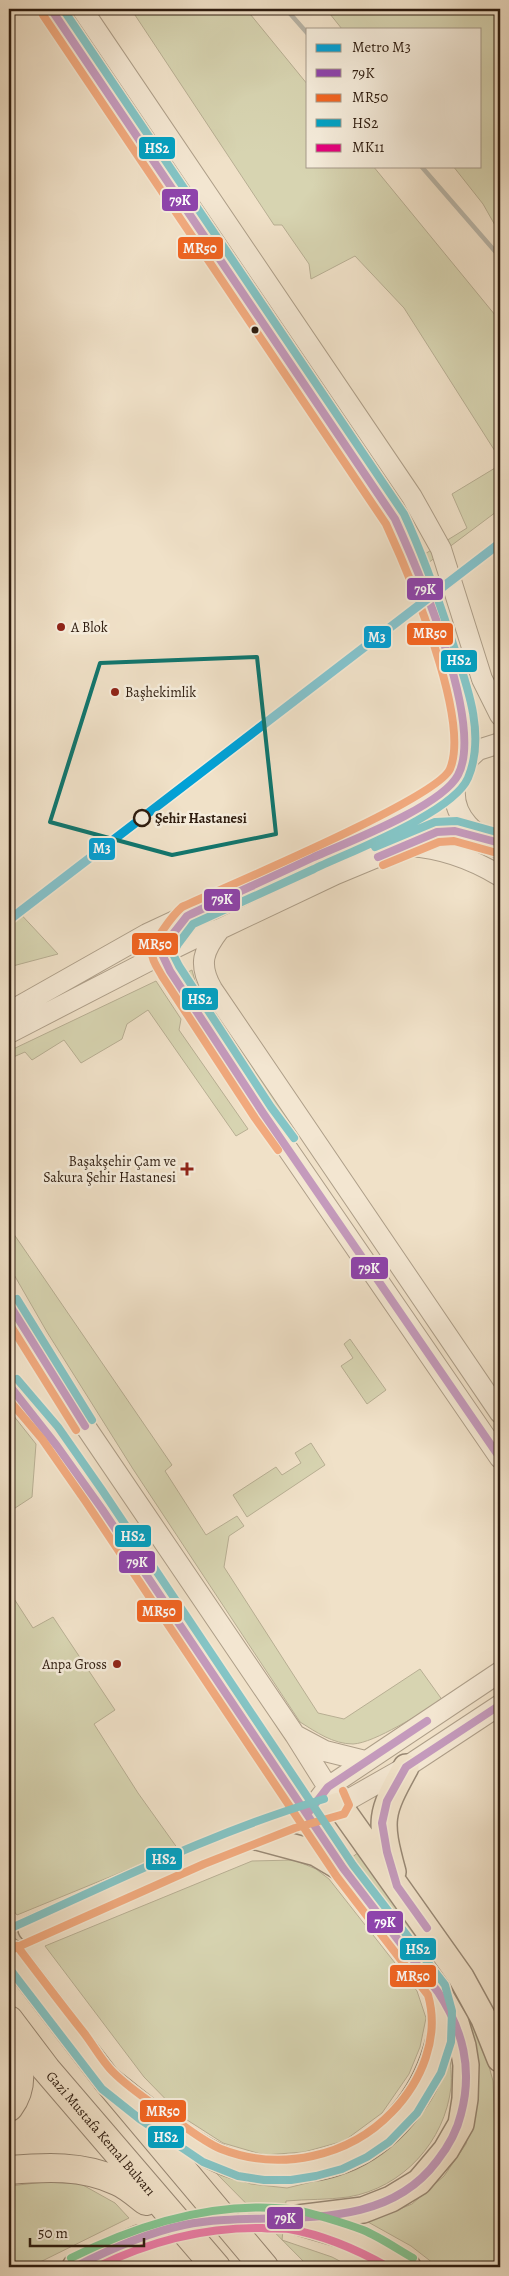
<svg xmlns="http://www.w3.org/2000/svg" width="509" height="2276" font-family="Alegreya,serif">
<style>
.green{fill:#b8c396;stroke:#737052}
.lines{fill:none;stroke-linecap:round;stroke-linejoin:round}
.stream{stroke:#727b7a;stroke-width:4.5}
.major-tunnel{stroke:#c9baa3;stroke-width:25;stroke-dasharray:25 12;stroke-linecap:butt}
.minor-casing{stroke:#5e4d3d;stroke-width:22}
.major-casing{stroke:#2e1c0f;stroke-width:28}
.highway-casing{stroke:#2e1c0f;stroke-width:30}
.minor{stroke:#f5ecdb;stroke-width:20}
.major{stroke:#f0e1c8;stroke-width:25}
.highway{stroke:#f0e1c8;stroke-width:28}
.bus-1-casing{stroke:#f5ecdb;stroke-width:11}
.bus-2-casing{stroke:#f5ecdb;stroke-width:11}
.bus-3-casing{stroke:#f5ecdb;stroke-width:11}
.bus-4-casing{stroke:#f5ecdb;stroke-width:11}
.bus-5-casing{stroke:#f5ecdb;stroke-width:11}
.bus-1{stroke:#8e44ad;stroke-width:8}
.bus-2{stroke:#f26522;stroke-width:8}
.bus-3{stroke:#02a2c4;stroke-width:8}
.bus-4{stroke:#e5007d;stroke-width:8}
.bus-5{stroke:#00a651;stroke-width:8}
.metro-1-casing{stroke:#f5ecdb;stroke-width:12}
.metro-1{stroke:#02a1d6;stroke-width:9}
.marked{fill:none;stroke:#0f766e;stroke-width:4;stroke-linejoin:round}
.bus-dot{fill:#2e1c0f;stroke:#f5ecdb;stroke-width:2}
.poi-dot{fill:#8f2418;stroke:#f5ecdb;stroke-width:2}
.stop-dot{fill:#f5ecdb;stroke:#2e1c0f;stroke-width:2.5}
.labels{text-anchor:middle;stroke-width:5;stroke-linejoin:round;paint-order:stroke}
.poi-label{font-size:14px;fill:#2e1c0f;stroke:#f5ecdb;text-anchor:start}
.stop-label{font-size:14px;font-weight:bold;fill:#2e1c0f;stroke:#f5ecdb;text-anchor:start}
.street-label{font-size:14px;fill:#2e1c0f;stroke:#f5ecdb}
.line-badge{stroke:#f5ecdb;stroke-width:2}
.badge-label{font-size:14px;text-anchor:middle;font-weight:bold;fill:#fff}
</style>
<rect width="100%" height="100%" fill="#f0e1c8"/>
<filter id="stains"><feTurbulence type="fractalNoise" baseFrequency=".004" numOctaves="4"/><feColorMatrix values="0 0 0 0 .2 0 0 0 0 .09 0 0 0 0 .02 0 0 0 .5 -.17"/></filter>
<radialGradient id="worn" r=".72"><stop offset=".6" stop-color="#630" stop-opacity="0"/><stop offset="1" stop-color="#630" stop-opacity=".3"/></radialGradient>
<path class="green" d="M131 9H246L308 85V166H373L500 321V459L404 308 355 256 311 279 309 264 282 225H274Z
M326 9H500V234L483 204 453 166H480V29H342Z
M500 465V509L408 578 407 565 467 528 452 494Z
M9 899 15 908 58 954 9 967Z
M192 970 195 981 296 1126 289 1130 190 985 184 974Z
M156 981 181 1019 179 1030 248 1129 236 1136 148 1010 127 1024 122 1039 81 1063 64 1040 32 1060 25 1052 11 1058 9 1051Z
M9 1227 172 1465 165 1471 206 1535 237 1516 244 1526 229 1536 224 1567 318 1713 344 1719 420 1669 443 1701C421 1712 375 1743 353 1744 333 1744 316 1732 300 1722L133 1469 47 1332 9 1266Z
M350 1339 386 1390 367 1404 341 1366 353 1358 344 1344Z
M9 1410 36 1444 32 1497 9 1512Z
M311 1443 325 1465 247 1517 233 1495 276 1467 282 1475 301 1463 295 1453Z
M9 1591 33 1628 53 1617 115 1710 94 1724 138 1793 178 1849 17 1915 9 1905Z
M359 1852 477 2022 493 2081 500 2267H438L411 2246 368 2222 412 2204 444 2176 466 2144 476 2105 468 2021 450 1987 351 1858Z
M294 1860 316 1869 329 1879 417 1991 426 2018 420 2047 409 2074 382 2113 344 2141 304 2152 264 2155 223 2143 184 2118 144 2077 45 1946 252 1861Z
M450 2052C450 2063 452 2076 451 2087 445 2141 403 2188 348 2197 328 2200 307 2199 286 2201L282 2240 332 2257 351 2267H309L212 2169 251 2184 287 2188 332 2177 373 2158Z
M45 2182 81 2184 115 2203 129 2218 30 2267H9V2186Z"/>
<g class="lines">
<path class="stream" d="M286 9 308 34
M421 166 500 257"/>
<path class="major-tunnel" d="M9 1940 31 1929
M139 2238 195 2223 238 2218 290 2219"/>
<g class="minor-casing">
<path id="minor" d="M51 9 395 519 420 574 460 697C462 713 465 730 464 747 462 761 457 774 455 788 452 819 477 835 500 849
M82 9 412 497 441 549 482 679 500 715
M409 846C442 848 472 859 500 876
M220 929C203 951 198 964 212 989L500 1413
M162 954 170 971 263 1113 500 1458
M9 1012 147 934 425 804 443 790 458 775 466 761 478 750 500 743
M9 1033 162 954 203 934 220 929 336 874 437 832 455 831 481 837
M9 1304 79 1417 295 1735 339 1805 406 1767 500 1705
M9 1385C121 1519 203 1674 308 1813L328 1787 500 1672
M295 1735 325 1751 365 1761"/>
</g>
<g class="major-casing">
<path id="major" d="M249 1835 316 1853 343 1869
M393 1872C379 1820 380 1814 406 1767
M31 1929C132 1885 233 1835 339 1805L461 1977 484 2019 500 2059
M290 2219 363 2210 391 2199 419 2182 446 2150 461 2124 465 2099 466 2065 463 2046 456 2023 437 1990 345 1871 308 1813
M299 2222 360 2240 408 2267
M75 2267 97 2256 139 2238"/>
</g>
<g class="highway-casing">
<g id="highway">
<path d="M9 1952 107 2080 264 2267"/>
<path id="s1" d="M9 2020 46 2069 216 2267"/>
<path d="M9 2037C19 2062 26 2084 9 2107"/>
<path d="M107 2080C144 2108 196 2155 240 2166 256 2170 273 2170 289 2169 304 2168 320 2167 334 2162 381 2148 418 2105 434 2060 439 2045 445 2028 442 2012 441 2004 439 1997 437 1990"/>
<path d="M9 2170C46 2167 82 2165 117 2181 127 2185 137 2194 146 2201"/>
</g>
</g>
<use href="#minor" class="minor"/>
<use href="#major" class="major"/>
<use href="#highway" class="highway"/>
<g class="bus-1-casing">
<path id="bus-1" d="M51 9 395 519C418 570 485 724 458 775 442 806 348 842 314 857 272 877 229 896 187 916L169 939 162 954 170 971 263 1113 500 1458
M378 857 437 832 455 831 500 843
M9 1304 85 1426
M9 1385 57 1446 102 1509 343 1868 438 1992C463 2030 473 2069 461 2114 457 2131 448 2147 437 2161 378 2240 267 2208 184 2225 146 2233 110 2249 75 2267
M308 1813 328 1787 427 1721
M427 1928 397 1886 387 1852 382 1823 387 1801 406 1767 500 1705"/>
</g>
<g class="bus-2-casing">
<path id="bus-2" d="M43 15 386 524C409 574 471 719 450 769 437 799 223 888 182 907 173 915 152 942 152 954 152 961 159 970 162 976L255 1118 278 1150
M383 865 439 842 454 841 497 853
M9 1323 76 1430
M9 1400 42 1439 86 1502 337 1877 428 1995C440 2037 422 2081 392 2112 349 2157 280 2172 221 2149 204 2142 183 2125 167 2114 149 2101 129 2088 113 2072 102 2061 94 2046 84 2033 61 2004 39 1975 17 1946
M13 1949 204 1864 295 1828 344 1814 349 1805 343 1791"/>
</g>
<g class="bus-3-casing">
<path id="bus-3" d="M63 9 404 514C423 555 437 595 451 638 465 680 487 733 468 778 453 813 349 852 314 869 274 887 233 906 193 924L178 944 173 954 179 966 271 1107 294 1138
M375 847 435 822 457 821 500 833
M17 1299 92 1420
M9 1929C112 1883 215 1831 324 1799
M9 1968 102 2089 141 2120 203 2162 238 2176 264 2180H291L316 2176 342 2169 367 2157 389 2142 417 2113 441 2073 451 2042 452 2011 445 1985 353 1865 102 1490 58 1427 17 1379"/>
</g>
<g class="bus-4-casing">
<path id="bus-4" d="M97 2267C148 2242 205 2227 262 2228 271 2229 280 2228 289 2229 323 2235 358 2250 388 2267"/>
</g>
<g class="bus-5-casing">
<path id="bus-5" d="M71 2258C139 2224 213 2201 290 2209 306 2211 347 2224 363 2230 380 2237 397 2249 413 2258"/>
</g>
<use href="#bus-1" class="bus-1"/>
<use href="#bus-2" class="bus-2"/>
<use href="#bus-3" class="bus-3"/>
<use href="#bus-4" class="bus-4"/>
<use href="#bus-5" class="bus-5"/>
<g class="metro-1-casing">
<path id="metro-1" d="M9 920 500 543"/>
</g>
<use href="#metro-1" class="metro-1"/>
</g>
<path d="M0 0H509V2276H0ZM257 657 276 834 172 855 50 822 100 663Z" fill="#f0e1c8" fill-opacity=".55" fill-rule="evenodd"/>
<path class="marked" d="M257 657 276 834 172 855 50 822 100 663Z"/>
<circle class="bus-dot" cx="255" cy="330" r="4.5"/>
<g class="poi-dot">
<circle cx="61" cy="627" r="5"/>
<circle cx="115" cy="692" r="5"/>
<path d="M184.5 1161.5h5v5h5v5h-5v5h-5v-5h-5v-5h5z"/>
<circle cx="117" cy="1664" r="5"/>
</g>
<circle class="stop-dot" cx="142" cy="818" r="8"/>
<g class="labels">
<g class="poi-label">
<text x="71" y="632">A Blok</text>
<text x="125" y="697">Başhekimlik</text>
<text x="176" y="1166" text-anchor="end">Başakşehir Çam ve<tspan x="176" dy="16">Sakura Şehir Hastanesi</tspan></text>
<text x="107" y="1669" text-anchor="end">Anpa Gross</text>
</g>
<g class="stop-label">
<text x="155" y="823">Şehir Hastanesi</text>
</g>
<g class="street-label">
<text dy="5" stroke="none"><textPath href="#s1" startOffset="146">Gazi Mustafa Kemal Bulvarı</textPath></text>
</g>
</g>
<g class="line-badge">
<rect x="138" y="136" width="38" height="24" rx="5" fill="#02a2c4"/>
<rect x="161" y="188" width="38" height="24" rx="5" fill="#8e44ad"/>
<rect x="177" y="236" width="47" height="24" rx="5" fill="#f26522"/>
<rect x="406" y="577" width="38" height="24" rx="5" fill="#8e44ad"/>
<rect x="406" y="622" width="48" height="24" rx="5" fill="#f26522"/>
<rect x="363" y="625" width="29" height="24" rx="5" fill="#02a1d6"/>
<rect x="440" y="649" width="38" height="24" rx="5" fill="#02a2c4"/>
<rect x="88" y="837" width="28" height="24" rx="5" fill="#02a1d6"/>
<rect x="203" y="888" width="38" height="24" rx="5" fill="#8e44ad"/>
<rect x="131" y="932" width="48" height="24" rx="5" fill="#f26522"/>
<rect x="181" y="987" width="38" height="24" rx="5" fill="#02a2c4"/>
<rect x="350" y="1256" width="39" height="24" rx="5" fill="#8e44ad"/>
<rect x="114" y="1524" width="38" height="24" rx="5" fill="#02a2c4"/>
<rect x="118" y="1550" width="38" height="24" rx="5" fill="#8e44ad"/>
<rect x="136" y="1599" width="47" height="24" rx="5" fill="#f26522"/>
<rect x="145" y="1847" width="38" height="24" rx="5" fill="#02a2c4"/>
<rect x="366" y="1910" width="38" height="24" rx="5" fill="#8e44ad"/>
<rect x="399" y="1937" width="38" height="24" rx="5" fill="#02a2c4"/>
<rect x="389" y="1964" width="48" height="24" rx="5" fill="#f26522"/>
<rect x="139" y="2099" width="48" height="24" rx="5" fill="#f26522"/>
<rect x="147" y="2125" width="38" height="24" rx="5" fill="#02a2c4"/>
<rect x="266" y="2206" width="38" height="24" rx="5" fill="#8e44ad"/>
</g>
<g class="badge-label">
<text x="157" y="153">HS2</text>
<text x="180" y="205">79K</text>
<text x="200" y="253">MR50</text>
<text x="425" y="594">79K</text>
<text x="430" y="638">MR50</text>
<text x="377" y="642">M3</text>
<text x="459" y="665">HS2</text>
<text x="102" y="853">M3</text>
<text x="222" y="904">79K</text>
<text x="155" y="949">MR50</text>
<text x="200" y="1004">HS2</text>
<text x="369" y="1273">79K</text>
<text x="133" y="1541">HS2</text>
<text x="137" y="1567">79K</text>
<text x="159" y="1616">MR50</text>
<text x="164" y="1864">HS2</text>
<text x="385" y="1927">79K</text>
<text x="418" y="1954">HS2</text>
<text x="413" y="1981">MR50</text>
<text x="163" y="2116">MR50</text>
<text x="166" y="2142">HS2</text>
<text x="285" y="2223">79K</text>
</g>
<rect width="509" height="2276" fill="none" stroke="#f0e1c8" stroke-width="30"/>
<rect x="10" y="10" width="489" height="2256" fill="none" stroke="#2e1c0f" stroke-width="2.5"/>
<rect x="15" y="15" width="479" height="2246" fill="none" stroke="#2e1c0f"/>
<rect x="306" y="28" width="175" height="140" fill="#f5ecdb" stroke="#a59989"/>
<rect x="316" y="44" width="25" height="8" fill="#02a1d6" stroke="#a59989"/>
<text x="352" y="52" font-size="15" fill="#2e1c0f">Metro M3</text>
<rect x="316" y="69" width="25" height="8" fill="#8e44ad" stroke="#a59989"/>
<text x="352" y="78" font-size="15" fill="#2e1c0f">79K</text>
<rect x="316" y="94" width="25" height="8" fill="#f26522" stroke="#a59989"/>
<text x="352" y="102" font-size="15" fill="#2e1c0f">MR50</text>
<rect x="316" y="119" width="25" height="8" fill="#02a2c4" stroke="#a59989"/>
<text x="352" y="128" font-size="15" fill="#2e1c0f">HS2</text>
<rect x="316" y="144" width="25" height="8" fill="#e5007d" stroke="#a59989"/>
<text x="352" y="152" font-size="15" fill="#2e1c0f">MK11</text>
<path d="M30 2238v8h114v-8" fill="none" stroke="#2e1c0f" stroke-width="2.5"/>
<text x="38" y="2238" font-size="15" fill="#2e1c0f" stroke="#f5ecdb" stroke-width="4" paint-order="stroke">50 m</text>
<rect width="100%" height="100%" filter="url(#stains)"/>
<rect width="100%" height="100%" fill="url(#worn)"/>
</svg>
